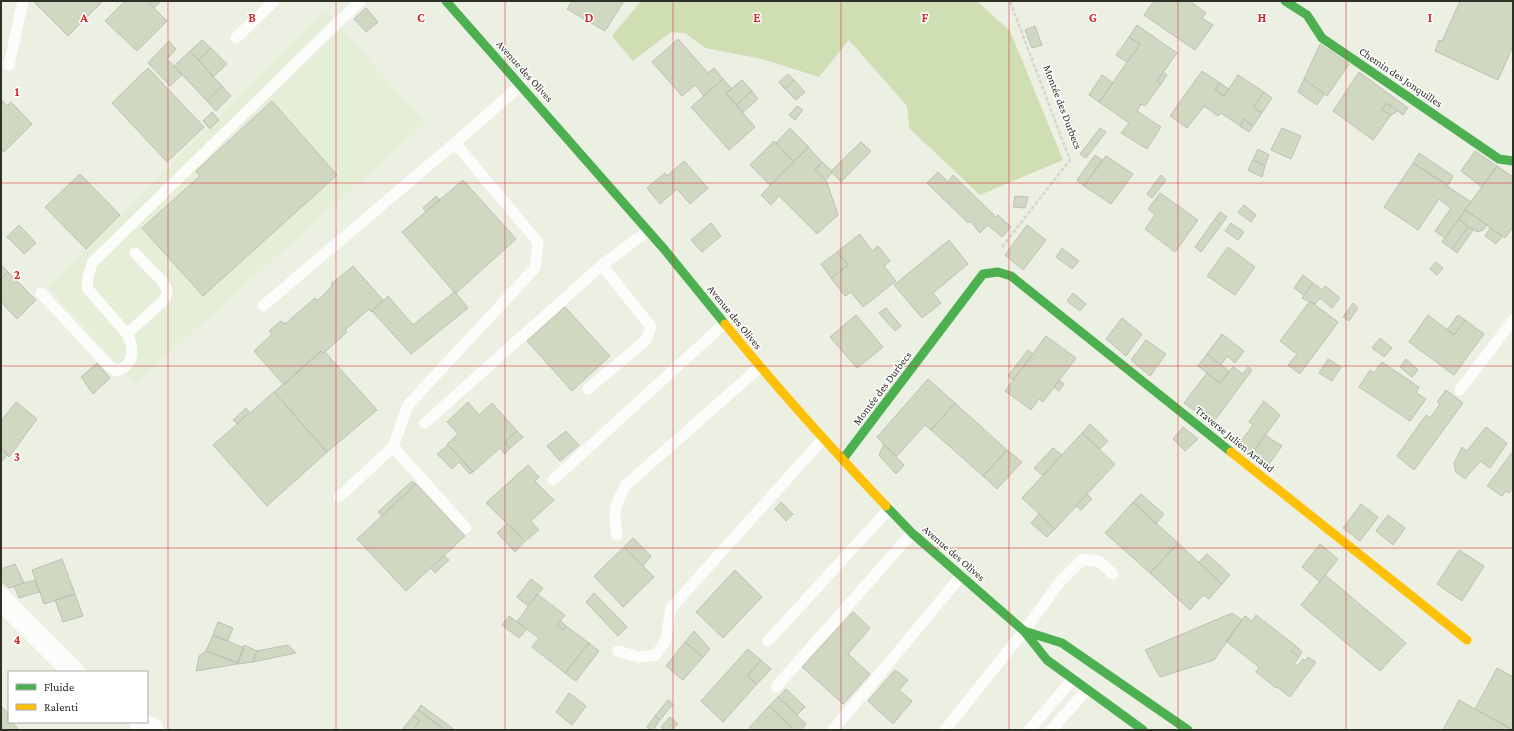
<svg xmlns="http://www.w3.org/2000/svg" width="1514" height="731" font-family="'Crimson Pro',serif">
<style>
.built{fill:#e5eed6}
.green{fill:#d0deb4}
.building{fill:#d1d8c1;stroke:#bdc0b6}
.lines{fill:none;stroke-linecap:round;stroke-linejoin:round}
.path{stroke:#d5d6d2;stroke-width:2.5;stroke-dasharray:4 2;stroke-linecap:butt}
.lane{stroke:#fcfdfb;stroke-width:11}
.street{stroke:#fcfdfb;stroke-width:22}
.fast{stroke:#4caf50;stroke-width:9}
.slow{stroke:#ffc107;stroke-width:9}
.grid{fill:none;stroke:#d62828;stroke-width:1;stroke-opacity:0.55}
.labels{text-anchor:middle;stroke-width:3;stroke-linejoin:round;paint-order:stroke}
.street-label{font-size:11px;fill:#2d3026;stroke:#fff}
.grid-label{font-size:13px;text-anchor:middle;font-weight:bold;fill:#d62828;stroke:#fff;stroke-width:3;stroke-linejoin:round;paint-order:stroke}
</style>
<rect width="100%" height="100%" fill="#ecf0e3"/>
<path class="built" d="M326 11 425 123 135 384 48 287Z"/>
<path class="green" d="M641 1H977L1010 31 1063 160 980 195 909 128 907 106 849 40 819 77 762 59 705 48 685 33 671 32 633 61 612 36Z"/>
<path class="building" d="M33 1H100L102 2 68 36Z
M125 1H147L167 21 137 51 105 21Z
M147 1H161L154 8Z
M572 1H624L605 31 567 9Z
M1154 1H1190L1206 13 1202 18 1213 25 1195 50 1144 15Z
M1460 1H1513V46L1498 80 1435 51 1439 40 1442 41Z
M366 8 378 22 366 32 354 19Z
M1137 25 1177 53 1157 81 1161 84 1145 106 1141 104 1137 111 1161 127 1147 149 1121 133 1129 123 1099 102 1140 44 1129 37Z
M1035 26 1042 45 1032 48 1025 30Z
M1129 37 1140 44 1127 62 1116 55Z
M678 39 708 73 714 68 723 79 704 96 695 85 682 96 652 62Z
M202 40 211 48 199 60 190 51Z
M169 41 176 49 167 59 182 75 170 86 148 63Z
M1320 44 1349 64 1327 96 1304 79Z
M211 48 227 64 213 77 199 60Z
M190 51 222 86 207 101 174 66Z
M148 68 204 127 167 162 112 103Z
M1202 71 1220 83 1215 90 1224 96 1238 75 1264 92 1253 107 1262 113 1253 126 1244 119 1240 126 1221 113 1218 116 1204 106 1187 128 1170 116Z
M1163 72 1167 75 1161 84 1157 81Z
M1359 72 1408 108 1403 115 1386 103 1382 110 1391 115 1373 140 1333 111Z
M788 74 794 80 785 89 779 82Z
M1102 75 1113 83 1099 102 1089 95Z
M723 79 732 89 726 93 755 127 729 150 691 107Z
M1304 79 1324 94 1317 105 1298 92Z
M742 80 752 91 736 105 726 93Z
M794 80 805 92 796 100 785 89Z
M1220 83 1229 89 1224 96 1215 90Z
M222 86 231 96 216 111 207 101Z
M752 91 758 99 742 113 736 105Z
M1264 92 1272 98 1262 113 1253 107Z
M1 99 7 106 11 102 32 124 4 152 1 149Z
M272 101 337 175 203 296 142 228 200 176 196 171Z
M1386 103 1398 111 1391 115 1382 110Z
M797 106 803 110 795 120 789 115Z
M212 112 219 120 210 129 203 121Z
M1244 119 1253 126 1249 132 1240 126Z
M790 128 809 147 794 162 776 143Z
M1100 128 1106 132 1086 158 1080 154Z
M1282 128 1301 136 1291 159 1271 150Z
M774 141 794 162 770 185 750 165Z
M861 142 871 151 841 182 831 171Z
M808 147 822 162 815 170 826 180 838 215 817 234 779 196 771 205 761 195Z
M1258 149 1269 155 1265 166 1253 160Z
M1475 151 1497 166 1482 187 1461 171Z
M1419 153 1453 176 1448 185 1413 163Z
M1095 155 1102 160 1084 186 1077 180Z
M1106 156 1133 174 1111 204 1084 186Z
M1253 160 1265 166 1262 177 1248 170Z
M684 161 708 188 690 204 677 189 660 204 647 188 665 173 667 176Z
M822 162 832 171V173L826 180 815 170Z
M1413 163 1471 202 1445 238 1435 231 1451 208 1439 199 1418 230 1384 207Z
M1497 166 1513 177V227L1505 238 1465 210Z
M938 172 948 182 953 175 996 217 998 215 1011 227 1002 237 988 225 980 233 970 221 968 223 927 183Z
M80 174 120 215 86 249 45 207Z
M1161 175 1166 180 1152 198 1147 194Z
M463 180 516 239 456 293 454 292 402 232Z
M1160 193 1198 220 1175 252 1145 229 1155 215 1148 209Z
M436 196 440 200 426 212 423 208Z
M1015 196 1028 197 1025 208 1013 207Z
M1244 205 1256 215 1251 222 1238 212Z
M1465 210 1487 225 1483 230 1477 232 1459 219Z
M1220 212 1227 217 1221 225 1215 219Z
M1215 219 1221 225 1201 252 1195 247Z
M1459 219 1468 227 1452 249 1442 242Z
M711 223 721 236 702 252 691 240Z
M1231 223 1244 232 1238 240 1225 231Z
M19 225 36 243 24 254 7 237Z
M1027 225 1046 240 1023 270 1005 255Z
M1468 227 1473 230 1457 253 1452 249Z
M1490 228 1502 236 1496 244 1485 236Z
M860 234 872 251 878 246 890 261 884 266 896 281 863 307 851 292 845 296 831 278 848 265 837 252Z
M949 240 968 264 933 293 941 303 922 318 894 285Z
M1228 247 1255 267 1235 295 1207 276Z
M1062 248 1079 261 1072 269 1056 257Z
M837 252 848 265 831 278 821 264Z
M1436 262 1443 268 1437 275 1430 269Z
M1 265 8 272 1 279Z
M353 266 383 300 371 312 369 309 345 330 347 332 325 352 322 353 321 351 284 385 254 351 272 334 269 331 281 321 285 324 315 298 318 300 333 285 331 284Z
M8 272 36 300 17 319 1 302V279Z
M1303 275 1313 283 1304 295 1294 288Z
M1313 283 1322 290 1325 286 1340 298 1332 308 1320 298 1315 304 1302 298Z
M454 292 456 293 468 308 411 354 372 311 388 296 413 325Z
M1073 293 1086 304 1080 311 1067 301Z
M1310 301 1338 322 1300 374 1288 365 1297 354 1280 341Z
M1353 303 1358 308 1349 321 1343 317Z
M565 307 610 356 572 391 527 341Z
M886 308 901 326 895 331 879 313Z
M856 315 883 347 857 368 830 337Z
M1428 315 1454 335 1465 320 1484 334 1454 375 1409 342Z
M1458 315 1465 320 1454 335 1447 330Z
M1122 318 1142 334 1126 356 1106 339Z
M1222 334 1244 351 1235 363 1227 356 1221 365 1207 354Z
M1046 336 1076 358 1043 402 1039 399 1031 410 1005 391Z
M1380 338 1392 348 1384 357 1372 348Z
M1146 340 1166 354 1150 376 1131 360Z
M1028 350 1033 354 1013 380 1008 376Z
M321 351 322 353 325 352 377 410 327 452 274 392Z
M1207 354 1229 371 1220 383 1198 366Z
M1328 359 1341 367 1332 381 1319 373Z
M1406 359 1418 370 1412 377 1400 367Z
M1382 362 1419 387 1416 393 1426 399 1410 421 1359 387 1370 370 1374 373Z
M97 363 110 378 93 394 81 377Z
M1233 367 1243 374 1248 367 1252 370 1212 424 1184 403 1207 373 1220 383Z
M928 379 955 403 931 430 925 425 896 457 877 437Z
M1059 380 1064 384 1059 391 1054 387Z
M1446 390 1463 403 1414 470 1397 456 1426 415 1430 418 1440 404 1437 402Z
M274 392 327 452 267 506 213 445Z
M1264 401 1280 415 1251 455 1238 445 1253 425 1249 422Z
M16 402 37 419 9 457 1 448V421Z
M468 402 479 415 492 403 517 431 505 442 510 448 505 454 500 448 473 472 447 444 458 434 447 422Z
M955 403 1007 450 983 476 931 430Z
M246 408 249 412 237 424 233 420Z
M1090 424 1108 441 1100 449 1082 433Z
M1183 427 1198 439 1185 451 1173 439Z
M1486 427 1507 443 1490 468 1480 461 1465 479 1456 472 1454 463 1462 447 1467 451Z
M517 431 523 437 510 448 505 442Z
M566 431 579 445 560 461 547 446Z
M1082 433 1115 464 1055 529 1022 498Z
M1265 435 1282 446 1267 467 1251 455Z
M884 444 904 465 896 474 879 455Z
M448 445 473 472 470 474 459 462 452 469 437 454Z
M1 448 8 454 1 462Z
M1053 448 1062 455 1043 476 1034 468Z
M1007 450 1022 462 997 489 983 476Z
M1513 451V488L1509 493 1506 491 1502 496 1487 486Z
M528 465 539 477 535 481 554 500 531 521 539 530 525 541 486 503Z
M412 481 416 484 382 516 378 512Z
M416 484 465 536 406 591 357 539Z
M1087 494 1092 499 1081 510 1076 506Z
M1141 494 1164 514 1156 524 1133 502Z
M781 502 793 514 786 521 775 509Z
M1133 502 1178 543 1150 573 1105 533Z
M1361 504 1378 517 1360 541 1343 528Z
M1039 514 1055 529 1047 537 1031 523Z
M1388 515 1405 528 1393 545 1376 531Z
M507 524 525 541 515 552 497 533Z
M633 538 651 556 643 566 624 547Z
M1178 543 1222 584 1209 599 1203 595 1190 610 1150 573Z
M1320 544 1338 559 1320 582 1302 567Z
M624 547 654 577 623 607 594 576Z
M1459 550 1484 566 1462 601 1437 584Z
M1207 554 1230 575 1222 584 1199 562Z
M444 555 449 560 435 573 431 568Z
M62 559 75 594 44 604 32 570Z
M15 564 24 583 9 588 1 581V569Z
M735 570 762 597 723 638 696 612Z
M1325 575 1406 643 1380 671 1301 605Z
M531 579 543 588 528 606 517 597Z
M35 580 39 592 19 598 14 586Z
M594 593 627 627 618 636 586 602Z
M75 594 83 616 63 622 55 600Z
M537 594 565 615 557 625 563 630 566 626 589 643 565 673 532 647 539 638 517 622Z
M853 612 870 628 848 654 870 674 843 704 802 667Z
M1232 613 1242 620 1214 660 1160 677 1145 650Z
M1256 615 1296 646 1291 651 1299 657 1294 664 1297 666 1303 659 1306 661 1308 657 1316 662 1290 697 1277 687 1276 688 1256 672 1259 667 1226 641 1245 616 1252 621Z
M509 616 527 629 519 638 502 625Z
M561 621 566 626 563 630 557 625Z
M218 622 233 628 228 641 213 635Z
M694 631 710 649 703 657 685 642Z
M213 635 244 648 238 663 206 651Z
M685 642 703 657 683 680 666 666Z
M589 643 599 651 576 681 565 673Z
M244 645 257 651 253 662 237 664Z
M288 645 296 653 253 662 257 651Z
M1296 646 1302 652 1299 657 1291 651Z
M748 649 761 660 747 676 757 684 723 722 701 701Z
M206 651 238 663 237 664 196 671 199 656Z
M761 660 771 669 757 684 747 676Z
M1497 668 1513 677V730L1475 709Z
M895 670 908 680 899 690 912 701 893 724 868 701Z
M786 689 805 707 797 715 778 697Z
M569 693 586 706 572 725 556 712Z
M778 697 806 724 801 730H794L769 706Z
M668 700 673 704 660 720 655 716Z
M1459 700 1513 730H1443Z
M421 705 455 730H445L418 710Z
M1 706 9 714 7 716 9 718V722H12L19 730H1Z
M769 706 794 730H751L749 728Z
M418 710 445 730H413L420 721 413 716Z
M413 716 420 721 413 730H402Z
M655 716 660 720 653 730H651L647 727Z
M670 717 678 724 672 730H665L661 727Z"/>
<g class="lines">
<path class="path" d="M1002 247 1070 160 1010 1"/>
<path class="lane" d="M236 38 274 1
M9 65 23 1
M41 293 109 366 117 371C120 369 124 368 126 366 135 358 132 343 127 334L87 288 88 277 92 263 335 25 361 1
M263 306 455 143 521 85
M127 334 163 301 166 296 167 290 162 281 135 253
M588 389 646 340 651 327 602 265
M1460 390 1513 320
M425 423 602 265 648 231
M393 447 466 528
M553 480 725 323
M339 497 393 447 408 405 535 268 538 242 455 143
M617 535C613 511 614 506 626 485L760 367
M768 641 889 509
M618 651 639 657 656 655 666 640 671 608 823 439
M776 687 912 533
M833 730 961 576
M945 730 1024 631 1060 582 1083 559 1100 562 1113 574
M1029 730 1073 679
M1051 730 1087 690"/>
<path class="street" d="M1 599 74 672
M140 722 153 730"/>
<path class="fast" d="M446 1 664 249 725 324
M1285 1 1307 15 1322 38 1499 159 1513 161
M843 459 983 274 998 272 1011 276 1231 452
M886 506 912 533 1024 631 1047 660 1143 730
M1024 631 1062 643 1188 730"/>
<path class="slow" d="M725 324C776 387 830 447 886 506
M1231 452 1467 640"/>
</g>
<path class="grid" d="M168 1V730M336 1V730M505 1V730M673 1V730M841 1V730M1009 1V730M1178 1V730M1346 1V730M1 183H1513M1 366H1513M1 548H1513"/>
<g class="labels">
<g class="street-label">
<text transform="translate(525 71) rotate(48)" y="4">Avenue des Olives</text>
<text transform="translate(1401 77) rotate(34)" y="4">Chemin des Jonquilles</text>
<text transform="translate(1063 107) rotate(69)" y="4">Montée des Durbecs</text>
<text transform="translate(735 317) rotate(51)" y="4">Avenue des Olives</text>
<text transform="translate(882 388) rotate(-53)" y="4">Montée des Durbecs</text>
<text transform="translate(1235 439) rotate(39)" y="4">Traverse Julien Artaud</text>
<text transform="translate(954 553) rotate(41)" y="4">Avenue des Olives</text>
</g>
</g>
<g class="grid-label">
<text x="84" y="22">A</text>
<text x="252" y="22">B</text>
<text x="421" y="22">C</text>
<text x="589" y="22">D</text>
<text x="757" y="22">E</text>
<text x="925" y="22">F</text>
<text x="1093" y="22">G</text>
<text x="1262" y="22">H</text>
<text x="1430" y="22">I</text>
<text x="17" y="96">1</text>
<text x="17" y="279">2</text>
<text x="17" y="461">3</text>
<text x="17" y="644">4</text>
</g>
<rect width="1514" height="731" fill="none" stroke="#2d3026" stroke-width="4"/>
<rect x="8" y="671" width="140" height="52" fill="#ffffff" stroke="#abaca8"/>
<rect x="16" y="684" width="20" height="6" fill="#4caf50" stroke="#abaca8"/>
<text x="44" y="691" font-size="12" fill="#2d3026">Fluide</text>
<rect x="16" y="704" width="20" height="6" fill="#ffc107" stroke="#abaca8"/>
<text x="44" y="711" font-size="12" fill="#2d3026">Ralenti</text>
</svg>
